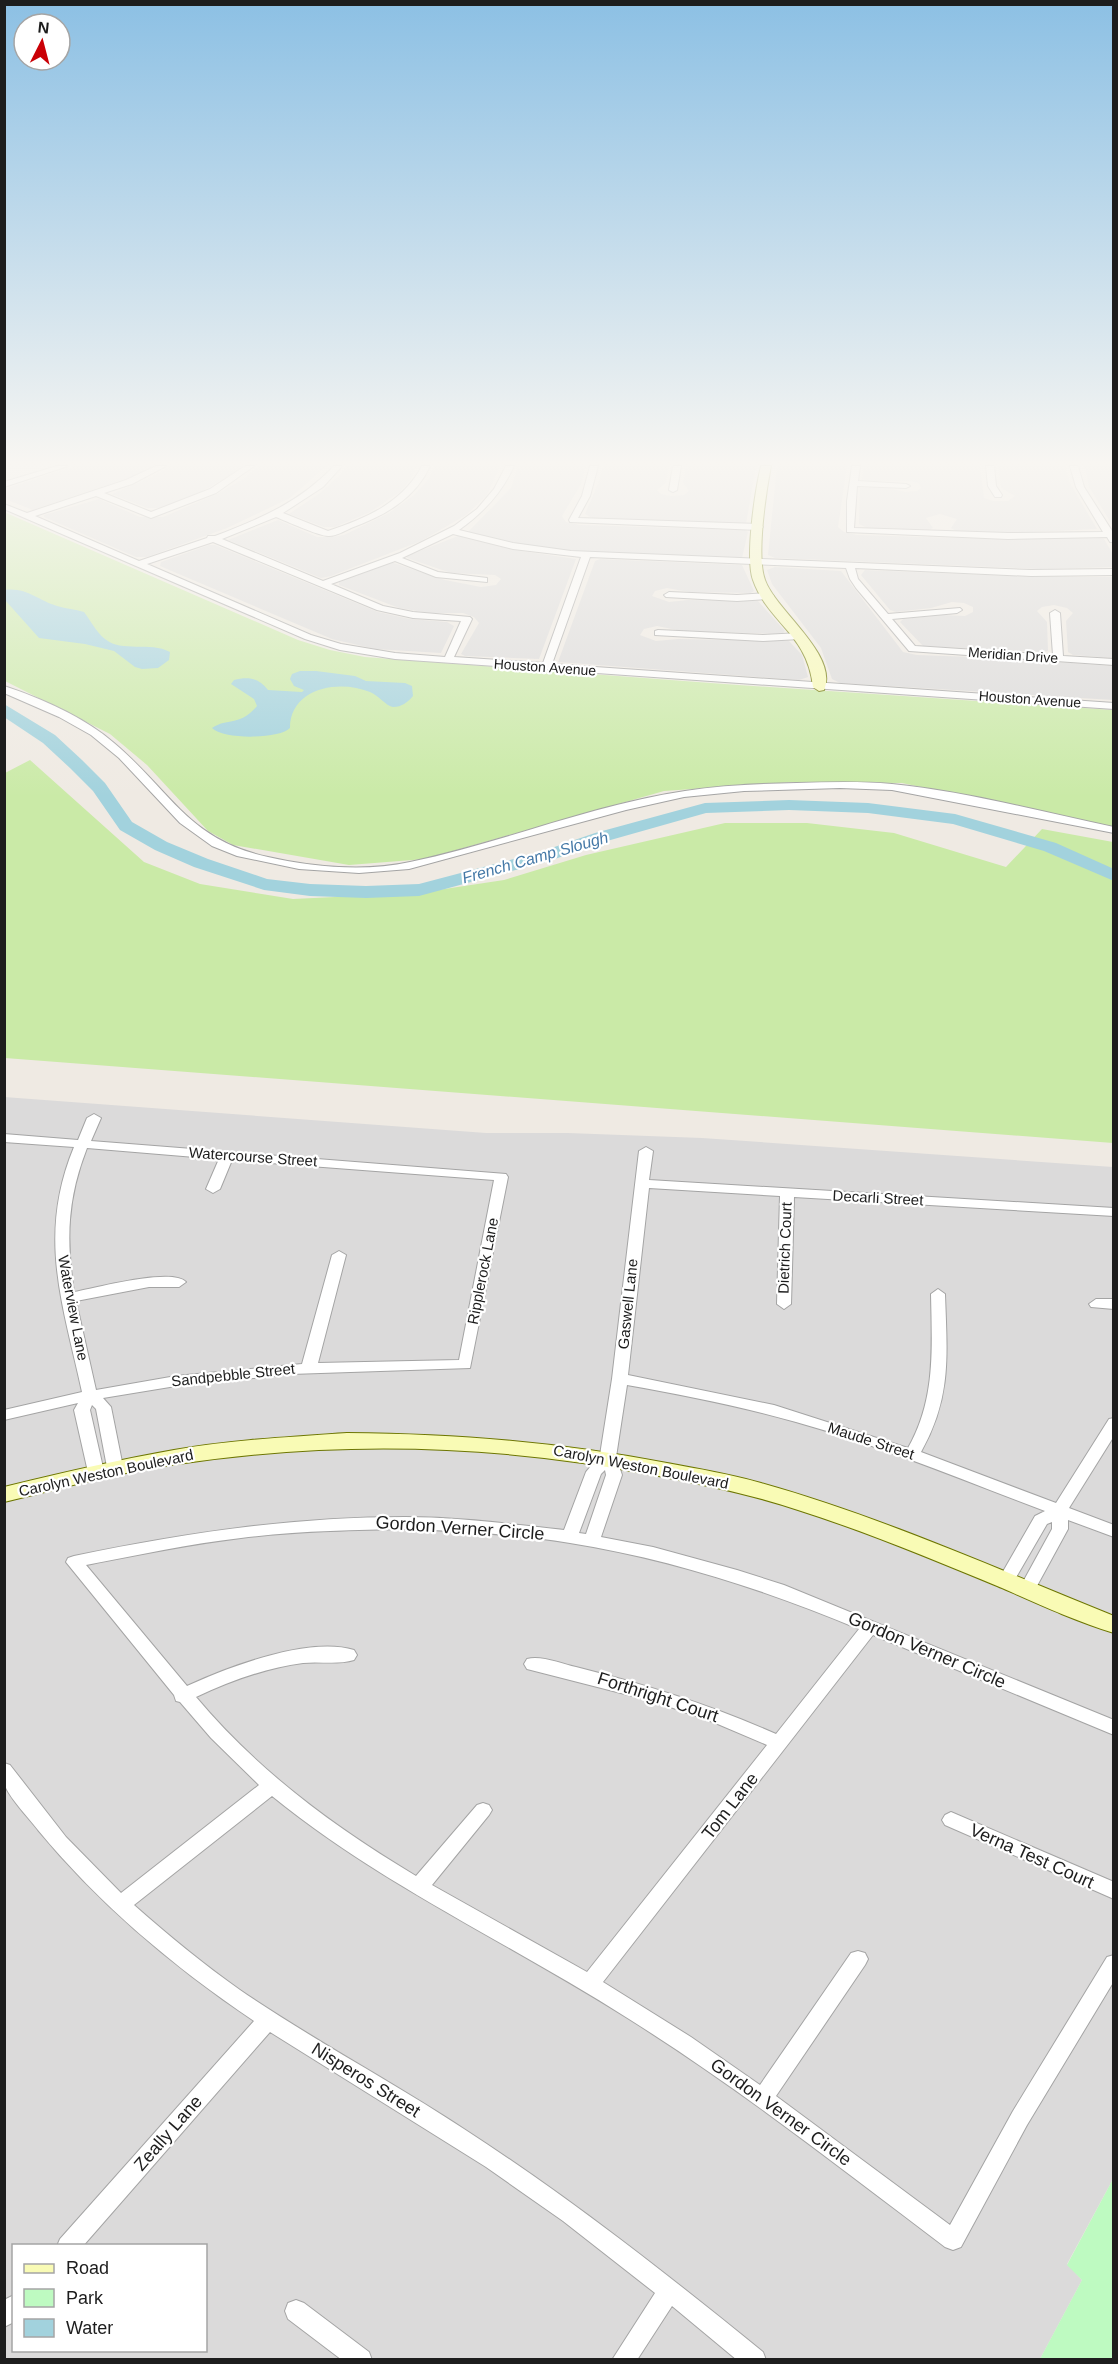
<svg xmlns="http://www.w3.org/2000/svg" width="1118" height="2364" font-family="Helvetica,sans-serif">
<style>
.residential{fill:#dbdada;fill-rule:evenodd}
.grass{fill:#caeaa7}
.park{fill:#befac1}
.water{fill:#a2d2dd}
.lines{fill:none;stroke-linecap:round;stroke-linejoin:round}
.river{fill:#a2d2dd;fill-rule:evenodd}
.street-casing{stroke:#a4a4a4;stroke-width:2}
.secondary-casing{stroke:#6d7602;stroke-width:2}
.street{fill:#fff;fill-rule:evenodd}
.secondary{fill:#f9fbb5;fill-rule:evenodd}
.labels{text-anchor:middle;stroke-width:4.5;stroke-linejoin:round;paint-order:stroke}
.far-street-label{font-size:14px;fill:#1d1d1d;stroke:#fff}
.street-label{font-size:15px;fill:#1d1d1d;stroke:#fff}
.water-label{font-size:16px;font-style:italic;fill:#4579a7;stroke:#fff}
.near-street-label{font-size:18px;fill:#1d1d1d;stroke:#fff}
</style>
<rect width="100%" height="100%" fill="#efeae3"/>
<path class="residential" d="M75 466H153L131 477 33 510 5 499V489Z
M171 466H241L232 474 199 493 159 508H147L112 494 149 478Z
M258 466H327L290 498 227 528 147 557H136L44 517V515L99 499 140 517H163L217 494 245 478Z
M346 466H417L411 479 400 492 370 512 335 527H324L289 514 320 493 340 475Z
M434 466H500L487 495 466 515 421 541 331 576 321 578 228 540 278 520 317 537H332L344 535 389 513 413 496 429 479Z
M518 466H586L581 484 562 516 566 522 580 525 745 530 748 532 742 558 558 550 524 545 468 532 511 488Z
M603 466H669L666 483 657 490 661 494 671 496 684 495 689 491 683 483 686 466H756L746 524 592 518 585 514 598 484Z
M777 466H847L838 527 844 532 857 535 994 539 1098 538 1104 539 1113 554V567L1040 569 775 558 768 555Z
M864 466H980L984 498 993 501H1008L1015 496 1001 488 998 466H1065L1070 483 1097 529 1008 533 956 531 951 528 957 519 940 514 926 518 933 528 929 530 867 528 859 524 860 488H888L906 492 917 491 921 488 919 483 909 481H866L862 479Z
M1085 466H1113V526L1089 487Z
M458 536 515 550 576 559 539 659 465 656 461 654 479 623 474 617 463 613H429L399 608 339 585V582L387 563H394L445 580 481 587 496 585 501 579 495 575 451 573 407 558V556Z
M209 545H215L378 612 410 619 447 622 454 626 441 653 375 649 332 639 160 566 161 562Z
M600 559 742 565 754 591 751 593 689 592 667 588 655 591 652 596 669 602 688 600 758 601 785 631 782 634 682 631 657 626 644 629 640 635 656 641 678 639 789 641 802 655 808 677 799 680 558 662 595 561Z
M775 567 841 571 903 652 917 655 1002 658 1113 666V700L840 683 832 679 821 648 772 584 767 570Z
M865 570 1036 577H1113V658L1073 655 1068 652 1066 621 1073 613 1067 608 1054 605 1042 607 1037 611 1047 622 1048 651 1042 652 923 646 900 622 903 619 943 615 965 616 973 612V607L964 603 952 602 931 608 896 612 890 610 861 575Z
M4 1097 486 1133H568L702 1138 1113 1167V2179L1067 2264 1082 2280 1040 2359H5ZM14 2246H206V2350H14Z"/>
<path class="grass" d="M4 512 298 640 330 650 365 657 724 684 1113 710V827L902 783 793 782 664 791 425 859 349 865 233 845 208 831 147 765 110 734 5 681Z
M30 760 144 862 200 884 293 899 418 893 504 880 586 855 725 823H807L894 833 1006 867 1042 829 1113 842V1143L5 1058V773Z"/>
<path class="park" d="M1113 2179V2359H1040L1082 2280 1067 2265Z"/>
<path class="water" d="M4 590C27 587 37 600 57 606 66 609 75 609 84 612 91 621 96 632 105 639 122 653 150 641 170 652L169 660 158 668 142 669 135 667 114 651 85 644 39 638 5 600Z
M300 671H316L355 676 366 681 405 683 412 686 413 696C408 702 402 707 393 707 386 706 378 695 370 692 339 679 290 688 290 728 280 739 223 740 212 728 228 717 239 727 257 706L254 699 231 684 234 680C249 676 258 678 268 690L302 692 304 690 294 686 290 679 292 674Z"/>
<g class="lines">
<path class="river" d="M4 704 55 735 82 760 105 783 132 822 167 842 208 859 267 879 310 884 366 886 419 884 537 853 595 833 705 803 789 800 868 803 955 814 1056 843 1114 869V881L1044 851 953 824 868 813 789 810 706 813 607 841 549 861 419 896 366 898 310 896 264 890 194 867 155 850 120 830 93 791 70 768 43 743 4 717Z"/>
<g class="street-casing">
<path id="street" d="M57 466H68L4 487V482Z
M156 466H166L132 484 104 493 151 512 210 489 245 466H254L216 493 151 518 96 496 35 516 139 561 207 538 208 536H215C260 519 300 502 334 466H342L323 487 283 513 328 531C367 518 402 503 422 466H430C415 499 384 516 351 528 345 531 336 536 329 536 321 537 286 521 276 517L222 539 323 581 400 553 454 526 477 509 494 489 506 466H514C502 493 483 513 459 530L513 543 571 551 1031 570 1114 569V575L1031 576 855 568 858 579 888 614 960 608 962 610 957 613 892 619 915 646 1053 655 1050 613 1055 610 1060 613 1063 656 1114 659V665L909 651 856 588 850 579 846 568 590 557 552 664 1114 703V709L395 659 340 650 305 639 4 509V504L27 513 126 480ZM453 534 513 549 581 557 543 663 454 657 472 619 470 617 413 612 383 606 331 584 395 561 436 577 487 582V578L438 572 402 558ZM213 542 377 610 413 618 461 621 445 657 395 653 341 644 311 635 147 564Z
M590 466H598L590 496 578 518 759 524 763 527 759 530 570 522 569 520 582 496Z
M673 466H681L677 490 673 492 669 490Z
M852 466H860L858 481 906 484 910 486 906 488 857 486 854 528 1008 533 1103 532 1076 487 1070 466H1078L1084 487 1114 534V542H1110L1107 537 1008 539 847 532V501Z
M986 466H994L996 486 1002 495 1001 497H995L988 486Z
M669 592 737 595 769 593 774 596 769 599 737 601 666 597 664 595Z
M658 630 763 635 800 633 805 636 800 639 763 641 655 635V631Z
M4 686C43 699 84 717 114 743 171 791 188 840 268 857 312 867 365 872 410 862 502 843 591 805 685 791 722 785 760 784 797 783 829 782 861 781 892 784 964 791 1042 812 1114 827V833L892 790 840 788 744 791 684 797 626 810 409 869 359 873 299 869 237 856 212 846 180 823 119 758 91 735 59 717 4 693Z
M94 1114 101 1118 91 1141 506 1174 508 1177 470 1368 291 1374 176 1386 103 1398 111 1407 123 1467 121 1471H109L107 1467 96 1409 92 1405 90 1410 104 1472 102 1476H90L88 1472 74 1410 78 1403 4 1420V1410L82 1392C63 1304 37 1236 74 1147L4 1142V1134L78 1140 87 1118ZM87 1148 219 1159 206 1189 213 1193 220 1189 232 1160 494 1180 459 1360 318 1363 346 1255 339 1251 332 1255 302 1364 176 1376 96 1390 76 1301 149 1287H179L186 1282C173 1267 95 1288 74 1292 66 1240 67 1199 87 1148Z
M646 1147 653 1151 649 1180 1114 1208V1216L794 1197 791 1304 784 1309 777 1304 780 1196 649 1188 628 1375 774 1405 908 1448C936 1399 932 1348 931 1294L938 1289 945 1294C947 1355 952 1397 921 1452L1056 1503 1109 1419 1114 1418V1436L1069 1508 1114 1525V1537L1068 1520V1529L1032 1595 1026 1597 1020 1595 1018 1591 1052 1529V1522L1047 1524 1011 1586 1005 1588 999 1586 997 1582 1035 1516 1045 1511C963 1480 881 1446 796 1422 740 1406 683 1395 627 1385L616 1457 622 1475 601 1537 653 1547 737 1570 784 1585 1114 1720V1735L873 1635 603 1982 691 2037 760 2085 851 1953 858 1951 865 1953 868 1959 865 1965 776 2096 950 2225 1013 2111 1107 1957 1114 1955V1981L1027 2125 961 2247 953 2250 945 2247C842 2169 739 2088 629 2019 510 1943 381 1885 272 1796L134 1905C168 1935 203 1964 240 1990 313 2040 391 2081 464 2129 569 2197 667 2274 763 2352L766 2360H737L672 2306 637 2360H612L655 2293 563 2221 486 2167 270 2032 83 2246H57L60 2239 254 2021C174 1967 100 1905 38 1830 28 1817 12 1801 5 1786 3 1780 4 1770 4 1763L10 1765 66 1837 121 1893 259 1785 211 1738 180 1702 176 1701 174 1695 66 1562 68 1558 74 1556C184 1533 292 1517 405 1517 458 1517 511 1524 564 1530L586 1472 600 1455 612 1379 639 1151ZM605 1470 606 1475 586 1534 579 1533 601 1474ZM407 1529C461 1531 516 1534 570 1543 670 1559 766 1590 859 1629L776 1734C711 1705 644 1684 576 1667 562 1664 541 1655 527 1659L524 1664 527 1669 656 1702 713 1722 767 1745 587 1972 432 1885 489 1815 492 1810 489 1805 483 1803 477 1805 416 1876C334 1827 258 1771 196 1697 230 1681 265 1668 303 1663 319 1661 338 1665 354 1660L357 1655 354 1650C309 1636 228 1667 187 1686L86 1565C138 1555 189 1544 241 1538 296 1531 351 1530 407 1529Z
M1096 1299H1114V1309L1091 1307 1089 1304Z
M951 1812 1114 1882V1899L945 1825 942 1820 945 1815Z
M14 2295V2322L4 2327V2300Z
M296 2300 304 2303 369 2352 372 2360H342L288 2319 285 2311 288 2303Z"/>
</g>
<g class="secondary-casing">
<path id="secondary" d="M761 466H771C766 492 756 556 765 580 776 611 839 655 824 690L819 691 813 687C808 634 768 623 753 580 745 557 755 491 761 466Z
M347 1433C459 1434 557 1442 667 1463 699 1469 730 1474 761 1483 882 1517 997 1569 1114 1616V1633C1075 1621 1038 1604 1002 1588 934 1560 867 1532 798 1510 750 1494 702 1484 653 1475 495 1444 337 1440 178 1464 120 1472 62 1488 4 1502V1487C61 1473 117 1460 174 1450 231 1440 289 1437 347 1433Z"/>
</g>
<use href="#street" class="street"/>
<use href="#secondary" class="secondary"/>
</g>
<linearGradient id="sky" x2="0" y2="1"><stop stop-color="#8cc0e4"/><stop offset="0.58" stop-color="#f8f6f2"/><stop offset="1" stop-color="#f8f6f2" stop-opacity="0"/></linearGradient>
<rect width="1118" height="797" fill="url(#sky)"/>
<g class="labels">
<g class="far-street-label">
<text transform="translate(1013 655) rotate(4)" y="5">Meridian Drive</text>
<text transform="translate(545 667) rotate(4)" y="5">Houston Avenue</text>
<text transform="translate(1030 699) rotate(4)" y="5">Houston Avenue</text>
</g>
<g class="street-label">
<text transform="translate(253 1157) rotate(4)" y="5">Watercourse Street</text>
<text transform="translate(878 1198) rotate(3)" y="5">Decarli Street</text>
<text transform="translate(785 1248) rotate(-88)" y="5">Dietrich Court</text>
<text transform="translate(483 1271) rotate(-79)" y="5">Ripplerock Lane</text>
<text transform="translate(628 1304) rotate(-84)" y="5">Gaswell Lane</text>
<text transform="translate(73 1308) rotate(79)" y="5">Waterview Lane</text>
<text transform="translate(233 1375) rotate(-6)" y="5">Sandpebble Street</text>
<text transform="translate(871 1441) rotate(18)" y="5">Maude Street</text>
<text transform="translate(641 1467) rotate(11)" y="5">Carolyn Weston Boulevard</text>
<text transform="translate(106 1473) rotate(-12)" y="5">Carolyn Weston Boulevard</text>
</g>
<g class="water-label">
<text transform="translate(535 857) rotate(-16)" y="6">French Camp Slough</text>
</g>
<g class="near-street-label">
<text transform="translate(460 1528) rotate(4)" y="6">Gordon Verner Circle</text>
<text transform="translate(927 1650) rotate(23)" y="6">Gordon Verner Circle</text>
<text transform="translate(658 1697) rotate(18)" y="6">Forthright Court</text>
<text transform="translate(730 1806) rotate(-52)" y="6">Tom Lane</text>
<text transform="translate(1032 1856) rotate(24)" y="6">Verna Test Court</text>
<text transform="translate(366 2080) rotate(32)" y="6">Nisperos Street</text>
<text transform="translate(781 2112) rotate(36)" y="6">Gordon Verner Circle</text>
<text transform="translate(168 2133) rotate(-49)" y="6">Zeally Lane</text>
</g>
</g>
<rect width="1118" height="2364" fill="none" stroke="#1d1d1d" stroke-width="12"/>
<rect x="12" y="2244" width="195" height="108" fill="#ffffff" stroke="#a5a5a5" stroke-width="1.5"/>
<rect x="24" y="2264" width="30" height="9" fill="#f9fbb5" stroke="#a5a5a5" stroke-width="1.5"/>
<text x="66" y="2274" font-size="18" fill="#1d1d1d">Road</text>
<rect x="24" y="2289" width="30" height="18" fill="#befac1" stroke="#a5a5a5" stroke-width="1.5"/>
<text x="66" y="2304" font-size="18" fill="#1d1d1d">Park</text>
<rect x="24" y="2319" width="30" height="18" fill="#a2d2dd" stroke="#a5a5a5" stroke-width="1.5"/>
<text x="66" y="2334" font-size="18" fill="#1d1d1d">Water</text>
<g transform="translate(42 42) rotate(6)"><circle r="28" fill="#ffffff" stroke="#a5a5a5" stroke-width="1.5"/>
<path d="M0-4.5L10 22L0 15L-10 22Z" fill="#ca0006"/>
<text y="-9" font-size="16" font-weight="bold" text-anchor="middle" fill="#1d1d1d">N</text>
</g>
</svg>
